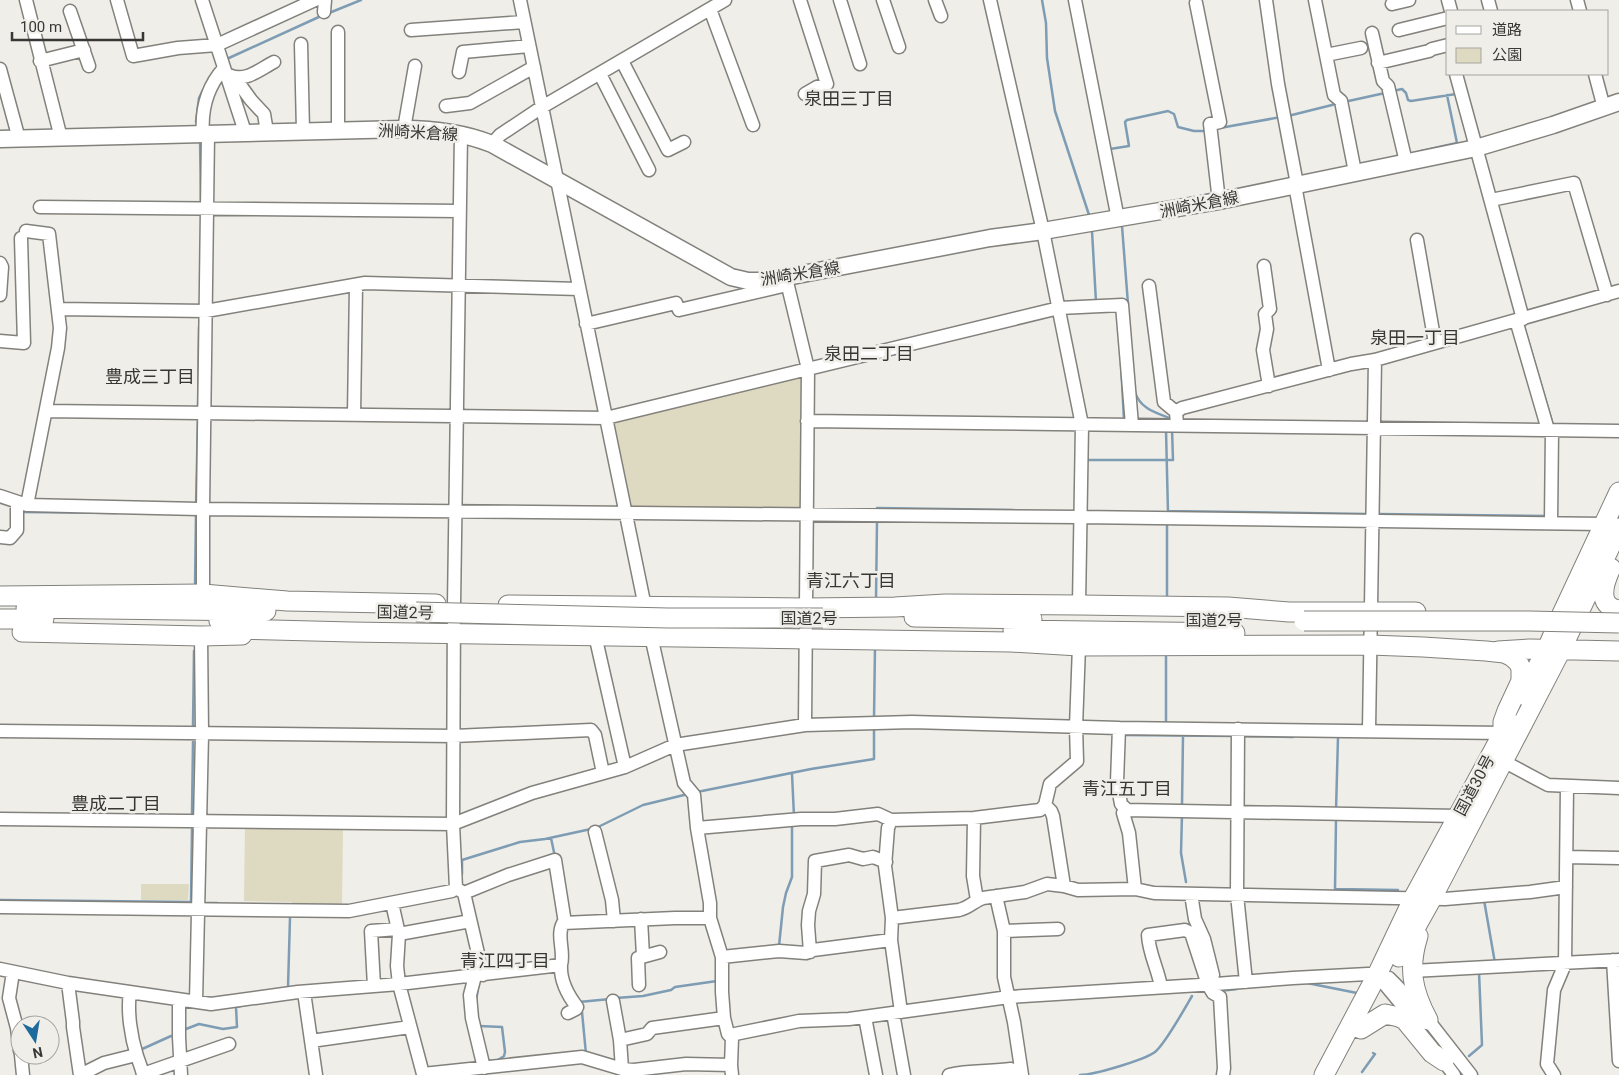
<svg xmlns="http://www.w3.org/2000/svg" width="1619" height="1075" font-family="Roboto,'Noto Sans JP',sans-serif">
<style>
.green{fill:#dedac2}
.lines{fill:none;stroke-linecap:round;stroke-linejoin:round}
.stream{stroke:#7e9cb3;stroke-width:2.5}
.minor-casing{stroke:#82817c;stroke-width:15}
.major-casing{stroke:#82817c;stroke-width:19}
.highway-casing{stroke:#82817c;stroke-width:21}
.minor{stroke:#fff;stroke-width:12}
.major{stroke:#fff;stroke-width:16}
.highway{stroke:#fff;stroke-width:19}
.highway-bridge-casing{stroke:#82817c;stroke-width:21;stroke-linecap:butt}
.highway-bridge{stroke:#fff;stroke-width:19}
.labels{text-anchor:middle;stroke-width:5;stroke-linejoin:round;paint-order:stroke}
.street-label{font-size:16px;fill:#373734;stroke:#efeee9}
.neighbourhood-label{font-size:18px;fill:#373734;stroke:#efeee9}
</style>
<rect width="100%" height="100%" fill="#efeee9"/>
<path class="green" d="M803 377 801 506 797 509 632 507 628 504 611 424Z
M245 826 343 828 342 907 292 906V902L244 901Z
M141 884H189L188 900H141Z"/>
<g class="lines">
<path class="stream" d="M1042 0 1046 23 1047 58 1055 111 1090 218
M329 13 361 0
M229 58 321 16
M1393 91 1402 89 1406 93 1408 100 1411 101 1456 94
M1344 102 1385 93
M1288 116 1336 104
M196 122 199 98 203 90
M1220 128 1281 117
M200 140 201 204
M1110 149 1129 146 1125 122 1127 120 1168 111 1174 114 1178 127 1194 131H1207
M1421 151 1457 143 1447 95
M1222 192 1234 190
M1200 196 1214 193
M1122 226 1128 304
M1092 231 1096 302
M1523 323 1553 425
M1121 363 1124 420
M1135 392C1140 409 1157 413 1172 419
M198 409 199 327
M1166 430 1168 513
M1086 462V460H1173L1172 429
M196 506 198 417
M877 510V508L1013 510
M22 511V512L117 513
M1168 511 1367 514
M1378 514 1547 516
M195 586 196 514
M1167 598V525
M876 599 877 521
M874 718 875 647
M1166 724V654
M193 726 194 651
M1123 735 1233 736
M1241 736 1293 737
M792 774 794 816
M697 792 811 769 874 759V726
M1182 806 1183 736
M1336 811 1338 737
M192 813 193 742
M1182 814 1181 853 1186 882
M1336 819 1335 889 1398 890
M596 828 643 805 684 795
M551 838 555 857
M462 874V860L520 842 545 839 591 829
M0 900 191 902 192 829
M1484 900 1495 963
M207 903H217
M779 946 783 907 786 893 792 877V825
M1307 983 1357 993
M288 987 290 918
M1220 991 1237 989
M616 998 643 996 671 990 675 987 717 981
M476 1002 478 987
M579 1002 610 999
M580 1008 582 1012 586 1054
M479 1026 502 1027 505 1052 504 1056 498 1060
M186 1029 199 1024 223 1029 237 1027 236 1007 245 1005
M140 1050 171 1036
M1469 1056 1482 1045 1479 972
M1362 1072 1375 1054 1373 1053
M1080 1075C1094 1075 1144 1060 1155 1052 1165 1044 1185 1008 1192 996"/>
<g class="minor-casing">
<path id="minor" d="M26 0 61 138
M117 0 133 56 178 48 217 45 315 0
M202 0 245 132
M520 0 651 636 684 783 694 795 697 828 710 903V918L722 957V992L724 1018 728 1034 732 1038 731 1065 732 1075
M800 0 827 84 817 87 805 94
M840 0 860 64
M883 0 899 47
M935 0 941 16
M990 0 1043 231 1082 425 1079 605
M1075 0 1118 219
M1266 0 1278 84 1297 184
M1315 0 1334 95 1341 101 1355 172
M1448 0 1451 11
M1488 0 1491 11
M1577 0 1580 11
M1196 3 1220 122 1210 124 1219 201
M1392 4 1409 0
M710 9 753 125
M70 11 89 66
M324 12 325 0
M411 30 524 22
M1399 30 1448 18
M1372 33 1383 81 1388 86 1406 162
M301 44 303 131
M1326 55 1361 48
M40 61 84 50
M622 61 668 150 684 142
M1378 63 1429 51 1432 49 1448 45
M0 69 19 139
M459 72 463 52 529 46
M600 74 649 170
M1456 74 1523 319
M1595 74 1604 108
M229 75C245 83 260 69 274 62
M235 78 251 100 264 114 267 132
M446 106 470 103 534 67
M404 129 415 66
M338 130V32
M203 134C201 109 207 87 224 68
M492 144 500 135 542 107 725 0
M1295 185 1329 370
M1491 200 1574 183 1607 295
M40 207 460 211
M26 231 49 234 60 328 58 348 27 505
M1417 240 1435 343
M1264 266 1270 309 1265 314 1267 329 1263 350 1269 386
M786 278 808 369 805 725
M1149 286 1164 402 1176 412
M0 295 2 267 0 263
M58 309 206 311 365 283 579 289
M1516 320 1548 430
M586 324 676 303 679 310 787 285
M0 341 24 343 21 238
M46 411 606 418 1059 308 1122 305 1132 425
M354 415 356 285
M807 421 1619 431
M1177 424 1176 412 1182 408 1351 364 1375 360 1619 291
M0 496 27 505 199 509 1079 517 1604 524
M1551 523 1552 430
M0 537 10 538 17 530V502
M203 594V509L208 134
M595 635 625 767
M1119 728 1117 782 1121 804 1127 810 1458 816
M1238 729 1237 895 1246 982
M1369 730 1375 360
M0 731 454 736 591 730 595 735 603 773
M1503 761 1548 785 1619 788
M1045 805 1051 811 1053 816 1064 886
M1125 808 1123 813 1129 833 1135 889
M974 818 973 876 977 900
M0 819 453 824 532 793 625 767 675 745 805 725 912 722 1119 728 1503 733
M891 820 888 828 885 866 892 918 891 940 901 1012
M697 828 801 819H835L878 814 891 820 974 818 1040 810 1045 805 1050 784 1077 761 1076 727 1079 646
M595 832 612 900 614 921
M1567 857 1619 858
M456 888 464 893 508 875 555 860 565 923
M464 893 483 975
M1191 894 1195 919 1204 939 1213 975
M996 896 1004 931V977L1014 1022 1022 1075
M392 903 399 934 397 966 399 984 423 1074 582 1057 622 1069 634 1070 686 1064 731 1065
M0 907 349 911 452 891 456 888 453 824 454 605 461 134
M892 918 959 910C969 908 974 901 983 898L1025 892 1047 884 1064 886 1078 890 1135 889 1154 893 1445 899 1530 892 1566 887
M641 919 643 956
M1004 931 1058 929
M399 934 465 922
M810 952 808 925 809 911 814 894 815 861 849 855 863 859 873 857 886 862
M722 957 779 951 806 953 813 950 891 940
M1613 960 1619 1061
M561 965C560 981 567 994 577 1007L576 1009 568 1013
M0 969 68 983 211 1004 298 992 399 984 561 965C565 951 556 936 563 923L675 918H710
M1412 971 1619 960
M13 972 9 998 17 1028 20 1051
M1377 975 1417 1023
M475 976 470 995 472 1018 484 1068
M68 983 73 1022V1027L80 1075
M639 985 638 958 660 952
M374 986 371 931 398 929
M1161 987C1158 969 1149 954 1148 935L1185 930 1191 933 1208 985 1213 993 1220 997 1224 1068 1223 1075
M130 992C127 1012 131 1037 137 1056 139 1062 142 1069 143 1075
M304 992 316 1075
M179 1000V1037L181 1075
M613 1001 620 1040 622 1069
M196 1002 202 734 201 636
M893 1013 904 1075
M865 1017 876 1075
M732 1038 735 1034 799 1021 849 1019 1009 997 1216 984 1293 978 1368 974 1389 978 1397 986 1428 1020 1471 1075
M620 1040 647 1034 652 1028 724 1018
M311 1041 410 1027
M21 1055 23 1075
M1440 1056 1454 1075
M143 1074 229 1044
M80 1075 104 1063 136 1055
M949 1075C969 1070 991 1072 1011 1069L1015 1075
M1554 1075 1547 1064 1554 990 1565 964 1567 786"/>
</g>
<g class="major-casing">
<path id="major" d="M0 139 404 129C435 129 464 133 492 144L731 277 748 281H766L990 238 1043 231 1219 201 1476 148 1553 125 1619 102"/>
</g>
<g class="highway-casing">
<path id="highway" d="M1611 568C1604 583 1596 606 1619 610
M0 596 203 594 287 601 436 604
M508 605 806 608 895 607 945 604 1079 605 1228 607 1289 612H1416
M26 608 266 611
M914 617 1032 619
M0 619H44
M219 621 234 629 351 632 1011 642 1079 646 1370 645 1423 647 1486 651 1504 653 1511 656 1518 662 1521 668V681L1507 711 1503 722V733
M1013 630 1235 633
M22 632 201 636 242 635
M1498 651 1530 649 1619 651
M1523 695 1547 649 1562 614 1619 492
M1418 936C1408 968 1412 990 1428 1020
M1399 957 1432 898 1561 650 1619 528
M1361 1029 1385 1014 1399 1017 1405 1020 1432 1053 1444 1061
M1324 1075 1377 975 1414 897 1509 722"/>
</g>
<use href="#minor" class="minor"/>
<use href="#major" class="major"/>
<use href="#highway" class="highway"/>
<g class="highway-bridge-casing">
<path id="highway-bridge" d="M416 612 668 618H823
M1304 621H1529L1619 623"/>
</g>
<use href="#highway-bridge" class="highway-bridge"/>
</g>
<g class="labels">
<g class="street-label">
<text transform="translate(418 132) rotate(3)" y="6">洲崎米倉線</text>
<text transform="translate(1199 204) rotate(-11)" y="6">洲崎米倉線</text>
<text transform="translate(800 273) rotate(-9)" y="6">洲崎米倉線</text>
<text transform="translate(405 612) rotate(1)" y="6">国道2号</text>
<text x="809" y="624">国道2号</text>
<text x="1214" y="626">国道2号</text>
<text transform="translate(1474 785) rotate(-62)" y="6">国道30号</text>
</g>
<g class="neighbourhood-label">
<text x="849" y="105">泉田三丁目</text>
<text x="1415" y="344">泉田一丁目</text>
<text x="869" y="360">泉田二丁目</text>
<text x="150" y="383">豊成三丁目</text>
<text x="851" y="587">青江六丁目</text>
<text x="1127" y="795">青江五丁目</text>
<text x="116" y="810">豊成二丁目</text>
<text x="505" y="967">青江四丁目</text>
</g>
</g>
<rect x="1446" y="10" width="162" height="65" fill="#efeee9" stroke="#a5a5a1"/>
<rect x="1456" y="26" width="25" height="8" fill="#ffffff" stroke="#a5a5a1"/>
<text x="1492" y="35" font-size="15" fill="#373734">道路</text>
<rect x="1456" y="48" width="25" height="15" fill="#dedac2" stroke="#a5a5a1"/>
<text x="1492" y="60" font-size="15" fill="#373734">公園</text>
<g transform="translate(35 1040) rotate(168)"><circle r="24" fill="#efeee9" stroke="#a5a5a1"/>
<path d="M0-4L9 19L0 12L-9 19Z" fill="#1d6b9d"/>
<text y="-8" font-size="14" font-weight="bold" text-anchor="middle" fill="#373734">N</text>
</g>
<path d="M12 32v8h131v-8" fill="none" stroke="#373734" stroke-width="2.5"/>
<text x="20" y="32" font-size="15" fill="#373734" stroke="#efeee9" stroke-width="4" paint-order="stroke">100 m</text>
</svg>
